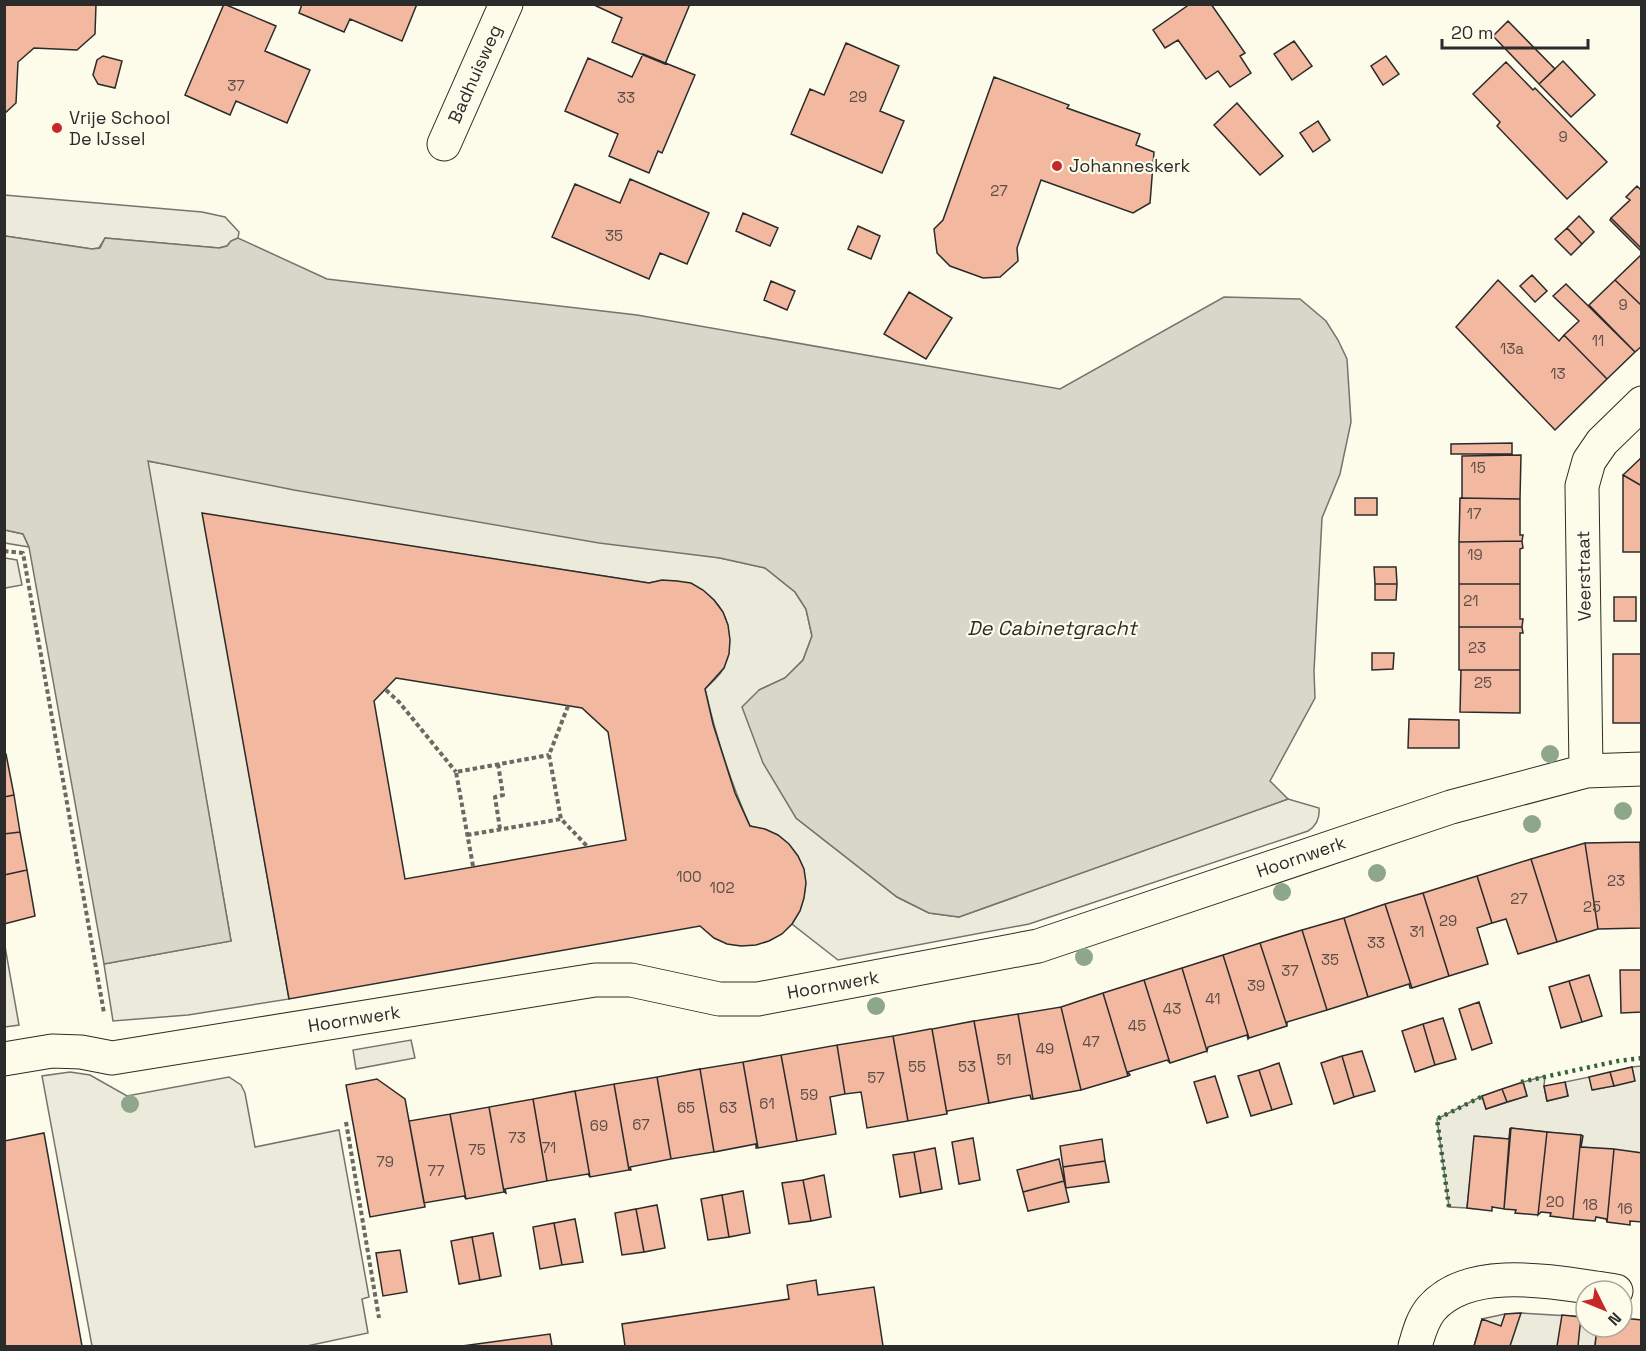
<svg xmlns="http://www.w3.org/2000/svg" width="1646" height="1351" font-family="'Space Grotesk',sans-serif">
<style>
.green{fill:#ecebdb;stroke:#74746e;stroke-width:1.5}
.water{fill:#d8d7c9;stroke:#74746e;stroke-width:1.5}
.building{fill:#f2b8a0;stroke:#2b2b2b;stroke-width:1.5;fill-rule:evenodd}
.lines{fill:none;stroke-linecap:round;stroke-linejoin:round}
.street-casing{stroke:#2b2b2b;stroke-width:35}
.path{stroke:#6a6964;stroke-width:4;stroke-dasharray:4.5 3;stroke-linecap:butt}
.street{stroke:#fdfbea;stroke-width:33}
.hedge{stroke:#34623c;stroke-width:4.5;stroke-dasharray:3 4.5;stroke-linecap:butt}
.tree{fill:#8ea78a}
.poi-dot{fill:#c62828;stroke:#fdfbea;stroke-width:2}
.labels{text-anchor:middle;stroke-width:4.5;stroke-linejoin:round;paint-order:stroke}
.number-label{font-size:15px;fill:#5d4e48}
.street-label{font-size:18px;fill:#2b2b2b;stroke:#fdfbea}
.poi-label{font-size:18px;fill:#2b2b2b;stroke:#fdfbea;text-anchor:start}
.water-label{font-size:20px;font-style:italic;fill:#2b2b2b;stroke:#fdfbea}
</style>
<rect width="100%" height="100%" fill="#fdfbea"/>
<path class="green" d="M4 195 202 212 225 217 239 232 238 238 231 241 227 246 219 248 105 238 99 248 92 249 5 236Z
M147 461 720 558 765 568 795 592 806 609 812 636 803 660 785 678 759 690 796 818 897 897 929 913 959 917 1288 799 1319 808C1320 818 1316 826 1308 831L1029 924 838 960 792 924C821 880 800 836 750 826 730 781 716 737 705 689 711 683 719 677 723 669 726 663 726 656 727 650 738 603 692 572 649 583L203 514 289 999 188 1015 113 1021 104 964 231 941Z
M5 530 23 534 29 547 5 543Z
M5 558 17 560 22 585 5 588Z
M4 941 19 1025 5 1027H4Z
M411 1040 415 1058 356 1069 353 1050Z
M1641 1066V1153L1581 1147 1582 1136 1511 1128 1509 1139 1475 1136 1467 1208 1449 1207 1437 1119 1482 1096 1486 1109 1527 1096 1523 1082 1545 1076 1544 1086 1547 1101 1568 1096 1565 1082 1589 1077 1593 1090 1634 1081 1632 1067Z
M70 1072 90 1075 127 1096 229 1077 241 1085 245 1093 255 1147 339 1130 369 1297 362 1299 368 1333 307 1346H92L42 1076Z
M1521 1313 1586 1317V1327H1597L1595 1346H1474L1482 1319 1505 1314Z"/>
<path class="water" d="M5 236 92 249 100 248 105 238 219 248 227 246 231 241 238 238 327 279 637 315 1060 389 1224 297 1300 299 1326 321 1338 340 1347 359 1351 422 1340 474 1322 518 1314 671 1315 698 1270 781 1288 799 959 917 929 913 897 897 796 818 763 763 742 707 759 690 785 678 803 660 812 636 806 609 795 592 765 568 720 558 599 543 294 490 148 461 231 941 104 964 29 547 23 534 5 530Z"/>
<path class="building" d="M4 4H96L95 34 77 50 34 48 18 62 16 103 4 114Z
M224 4 276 26 265 51 310 70 287 123 236 101 230 115 185 95Z
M302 4H417L402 41 350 19 344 32 299 13Z
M592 4H690L665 64 612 42 622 18Z
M1190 4H1211L1245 53 1240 56 1251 73 1230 87 1218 71 1206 79 1178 40 1165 48 1153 30Z
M1508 21 1555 69 1539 84 1493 36Z
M1294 41 1312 66 1292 80 1274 54Z
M846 43 899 66 880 111 904 121 882 173 791 134 810 89 824 95Z
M643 54 695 75 662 153 658 151 649 173 609 156 618 134 565 111 588 58 632 77Z
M103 56 122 61 115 88 98 84 93 75 97 60Z
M1386 56 1399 74 1383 85 1371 66Z
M1563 61 1595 95 1571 117 1539 84Z
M1506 62 1533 90 1535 88 1607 162 1567 199 1497 126 1500 122 1473 94Z
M994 77 1069 105 1067 108 1140 134 1136 145 1154 152 1150 203 1133 213 1041 180 1017 248 1018 261 1000 277 983 278 950 266 937 253 934 229 943 220Z
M1237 103 1283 156 1260 175 1214 125Z
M1318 121 1330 140 1313 152 1300 133Z
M630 179 709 213 687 264 660 253 649 279 552 237 575 184 620 203Z
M1637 186 1642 191V249L1611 218 1630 200 1626 197Z
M743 213 778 228 770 246 736 231Z
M1579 216 1594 232 1582 244 1567 228Z
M1611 218 1642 249V252L1610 220Z
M858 226 880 236 871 259 848 249Z
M1567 228 1582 244 1571 255 1555 239Z
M1642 254V306L1615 280Z
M1532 275 1547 291 1535 302 1520 286Z
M1498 280 1559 341 1564 335 1607 379 1555 430 1456 327Z
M1615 280 1642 306V346L1635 352 1589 305Z
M771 281 795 291 787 310 764 300Z
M1566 284 1635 352 1607 379 1564 335 1579 321 1553 296Z
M909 292 952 318 926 359 884 334Z
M1512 443V454H1451V444Z
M1521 455 1520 499 1462 498V456Z
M1642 457V486L1623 475Z
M1623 475 1642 486V552H1623Z
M1355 498H1377V515H1355Z
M1460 498 1520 499V535H1523L1522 541 1459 542Z
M202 513 649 583 662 580 677 581 691 583 703 590 714 600 723 612 728 625 730 640 729 654 724 668 705 689 713 724 735 793 750 826 765 829 778 835 789 844 798 856 804 869 806 883 804 898 800 911 792 924 782 934 769 941 756 945 741 946 727 944 714 938 700 926 289 999ZM396 678 582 708 608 732 626 840 405 879 374 701Z
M1522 541 1523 548 1520 549V584H1459V542Z
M1374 567H1396L1397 584H1375Z
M1375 584H1397L1396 600H1375Z
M1459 584H1520V619H1523L1522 627H1459Z
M1614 597H1636V621H1614Z
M1459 627H1522L1523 633H1520V670H1459Z
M1372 653H1394L1393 669 1372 670Z
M1613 654H1642V723H1613Z
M1461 670H1520V713L1460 712Z
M1409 719 1459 720V748H1408Z
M4 754H6L14 795 4 797Z
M14 795 20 832 4 834V797Z
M20 832 27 870 4 875V834Z
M1640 842H1642V928H1641Z
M1640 842 1641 928 1598 929 1585 843Z
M1585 843 1598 929 1557 942 1531 859Z
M1531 859 1557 942 1518 954 1506 919 1492 923 1477 876Z
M27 870 35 916 4 924V875Z
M1477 876 1492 923 1477 928 1488 964 1449 976 1423 893Z
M1423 893 1449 976 1412 988 1385 904Z
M1385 904 1412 988H1410L1409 984 1368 997 1344 918Z
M1344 918 1368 997 1327 1010 1302 930Z
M1302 930 1327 1010 1287 1022V1026L1260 943Z
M1260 943 1287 1026 1249 1038 1223 955Z
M1223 955 1249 1038 1248 1039 1247 1035 1208 1047 1207 1051 1182 968Z
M1182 968 1207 1051 1170 1063 1144 980Z
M1620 970H1642V1012L1621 1013Z
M1589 975 1602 1016 1582 1022 1569 981Z
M1144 980 1170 1063 1167 1060 1128 1072 1130 1075 1128 1076 1103 993Z
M1569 981 1582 1022 1561 1028 1549 987Z
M1103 993 1128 1076 1081 1090 1061 1007Z
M1479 1002 1492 1043 1472 1050 1459 1009Z
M1061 1007 1081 1090 1033 1099 1018 1014Z
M1018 1014 1033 1099H1031L1030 1095 989 1103 974 1021Z
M1443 1018 1456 1059 1435 1065 1423 1024Z
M974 1021 989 1103 947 1111V1114L932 1029Z
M1423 1024 1435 1065 1415 1072 1402 1031Z
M930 1029H932L947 1114 908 1121 893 1036Z
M893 1036 908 1121 867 1128 861 1092 845 1094 837 1045Z
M837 1045 845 1094 830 1097 836 1134 797 1141 781 1055Z
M1362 1051 1375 1091 1354 1097 1342 1056Z
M781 1055 797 1141 758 1148 743 1062Z
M1342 1056 1354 1097 1334 1104 1321 1063Z
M743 1062 758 1148H756V1144L714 1152 700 1069Z
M1279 1063 1292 1104 1272 1110 1259 1070Z
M1632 1067 1635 1081 1614 1086 1610 1072Z
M700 1069 714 1152 671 1159 657 1077Z
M1259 1070 1272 1110 1251 1116 1238 1076Z
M1610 1072 1614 1086 1592 1090 1589 1077Z
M1215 1076 1228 1117 1207 1123 1194 1082Z
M657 1077 671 1159 630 1167 631 1170H629L614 1084Z
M377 1079 405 1099 425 1207 370 1217 346 1085Z
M1523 1082 1527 1096 1507 1102 1502 1089Z
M1565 1082 1568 1096 1547 1101 1544 1086Z
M614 1084 629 1170 590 1177 575 1091Z
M1502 1089 1507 1102 1486 1109 1482 1096Z
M575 1091 590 1177 588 1174 547 1181 533 1099Z
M533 1099 547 1181 505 1189 506 1193 504 1192 489 1107Z
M489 1107 504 1192 466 1199 450 1114Z
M450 1114 466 1199 464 1196 424 1203 409 1121Z
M1510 1128 1504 1209 1492 1207V1211L1467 1208 1474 1136 1509 1139Z
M1511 1128 1547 1132 1538 1215 1515 1213 1516 1210 1504 1209Z
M1547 1132 1581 1135 1573 1219 1550 1216 1551 1213 1541 1212 1538 1215Z
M44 1133 82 1346H4V1141Z
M1581 1135 1583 1136 1581 1147 1614 1149 1607 1222 1606 1219 1596 1217 1595 1221 1573 1219Z
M973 1138 980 1180 959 1184 952 1142Z
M1102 1139 1105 1161 1063 1167 1060 1146Z
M935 1148 942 1189 921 1193 914 1152Z
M1614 1149 1642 1153V1222L1630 1221V1225L1607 1222Z
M914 1152 921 1193 900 1197 893 1155Z
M1059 1159 1064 1181 1023 1192 1017 1170Z
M1105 1161 1109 1182 1066 1188 1063 1167Z
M824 1175 831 1217 811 1221 803 1180Z
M803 1180 811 1221 789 1224 782 1183Z
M1064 1181 1069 1202 1028 1211 1023 1192Z
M743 1191 750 1233 729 1237 722 1195Z
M722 1195 729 1237 708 1240 701 1199Z
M657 1205 665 1248 644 1252 636 1209Z
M636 1209 644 1252 622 1255 615 1213Z
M575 1219 583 1262 562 1265 554 1223Z
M554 1223 562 1265 540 1269 533 1227Z
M493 1233 501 1276 480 1280 472 1237Z
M472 1237 480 1280 459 1284 451 1241Z
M400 1250 407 1292 383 1296 376 1253Z
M816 1280 818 1295 874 1287 883 1346H625L622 1324 789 1299 787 1285Z
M1521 1313 1510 1346H1474L1482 1319 1501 1326 1505 1314Z
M1562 1315 1581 1317 1578 1346H1557Z
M1622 1318 1642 1320V1346H1595L1597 1327H1622Z
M550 1334 552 1346H462Z"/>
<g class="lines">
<g class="street-casing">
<path id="street" d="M444 144 506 4
M1586 771 1582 486 1589 461 1602 442 1642 403
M4 1059 52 1051 81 1052 112 1058 595 980H631L719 999H758L1038 946 1451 807 1586 771 1642 769
M1415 1346C1419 1333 1422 1320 1431 1309 1471 1262 1562 1284 1616 1291"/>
</g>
<path class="path" d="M4 551 23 553 104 1013
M386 690 399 702 456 772
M568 706 549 755 561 819 587 846
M498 764 503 795 495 797 500 829
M467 835 561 819
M473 866 456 772 549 755
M346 1122 379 1318"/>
<use href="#street" class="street"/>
<path class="hedge" d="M1521 1082 1618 1061 1642 1058
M1449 1207 1437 1119 1485 1095"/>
</g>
<g class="tree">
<circle cx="1550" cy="754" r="9"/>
<circle cx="1623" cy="811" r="9"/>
<circle cx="1532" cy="824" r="9"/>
<circle cx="1377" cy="873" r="9"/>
<circle cx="1282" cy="892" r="9"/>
<circle cx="1084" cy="957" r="9"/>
<circle cx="876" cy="1006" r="9"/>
<circle cx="130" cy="1104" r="9"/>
</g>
<g class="poi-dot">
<circle cx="57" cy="128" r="6"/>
<circle cx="1057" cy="166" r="6"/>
</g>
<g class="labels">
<g class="number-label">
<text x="236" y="91">37</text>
<text x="858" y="102">29</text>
<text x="626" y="103">33</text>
<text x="1563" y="142">9</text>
<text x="999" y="196">27</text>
<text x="614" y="241">35</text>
<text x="1623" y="310">9</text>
<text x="1598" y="346">11</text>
<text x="1512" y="354">13a</text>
<text x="1558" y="379">13</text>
<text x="1478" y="473">15</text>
<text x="1474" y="519">17</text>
<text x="1475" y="560">19</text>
<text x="1471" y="606">21</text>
<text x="1477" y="653">23</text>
<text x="1483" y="688">25</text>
<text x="689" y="882">100</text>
<text x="1616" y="886">23</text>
<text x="722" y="893">102</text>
<text x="1519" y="904">27</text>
<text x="1592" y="912">25</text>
<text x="1448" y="926">29</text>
<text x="1417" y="937">31</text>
<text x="1376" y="948">33</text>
<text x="1330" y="965">35</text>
<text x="1290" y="976">37</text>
<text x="1256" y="991">39</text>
<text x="1213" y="1004">41</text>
<text x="1172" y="1014">43</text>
<text x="1137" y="1031">45</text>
<text x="1091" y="1047">47</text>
<text x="1045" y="1054">49</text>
<text x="1004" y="1065">51</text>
<text x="917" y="1072">55</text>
<text x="967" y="1072">53</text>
<text x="876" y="1083">57</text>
<text x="809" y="1100">59</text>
<text x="767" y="1109">61</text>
<text x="686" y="1113">65</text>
<text x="728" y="1113">63</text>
<text x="641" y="1130">67</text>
<text x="599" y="1131">69</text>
<text x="517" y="1143">73</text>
<text x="549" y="1153">71</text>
<text x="477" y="1155">75</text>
<text x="385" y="1167">79</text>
<text x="436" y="1176">77</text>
<text x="1555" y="1207">20</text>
<text x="1590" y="1210">18</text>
<text x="1625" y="1214">16</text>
</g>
<g class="street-label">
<text transform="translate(475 74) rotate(-66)" y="6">Badhuisweg</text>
<text transform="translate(1584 576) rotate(-91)" y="6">Veerstraat</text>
<text transform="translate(1301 857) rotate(-19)" y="6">Hoornwerk</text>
<text transform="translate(833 985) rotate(-10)" y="6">Hoornwerk</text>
<text transform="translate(354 1019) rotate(-9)" y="6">Hoornwerk</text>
</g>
<g class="poi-label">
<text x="69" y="124">Vrije School<tspan x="69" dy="21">De IJssel</tspan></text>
<text x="1069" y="172">Johanneskerk</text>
</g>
<g class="water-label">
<text x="1052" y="635">De Cabinetgracht</text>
</g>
</g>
<rect width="1646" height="1351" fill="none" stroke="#2b2b2b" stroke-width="12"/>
<g transform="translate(1604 1309) rotate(133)"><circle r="28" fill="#fdfbea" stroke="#a9a89e" stroke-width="1.5"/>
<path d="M0-4.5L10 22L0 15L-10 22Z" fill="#c62828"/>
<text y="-9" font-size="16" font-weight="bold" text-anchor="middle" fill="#2b2b2b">N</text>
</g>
<path d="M1442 39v9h146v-9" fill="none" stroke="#2b2b2b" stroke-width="3"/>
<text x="1451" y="39" font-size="18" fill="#2b2b2b" stroke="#fdfbea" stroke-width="4.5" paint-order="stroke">20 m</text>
</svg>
